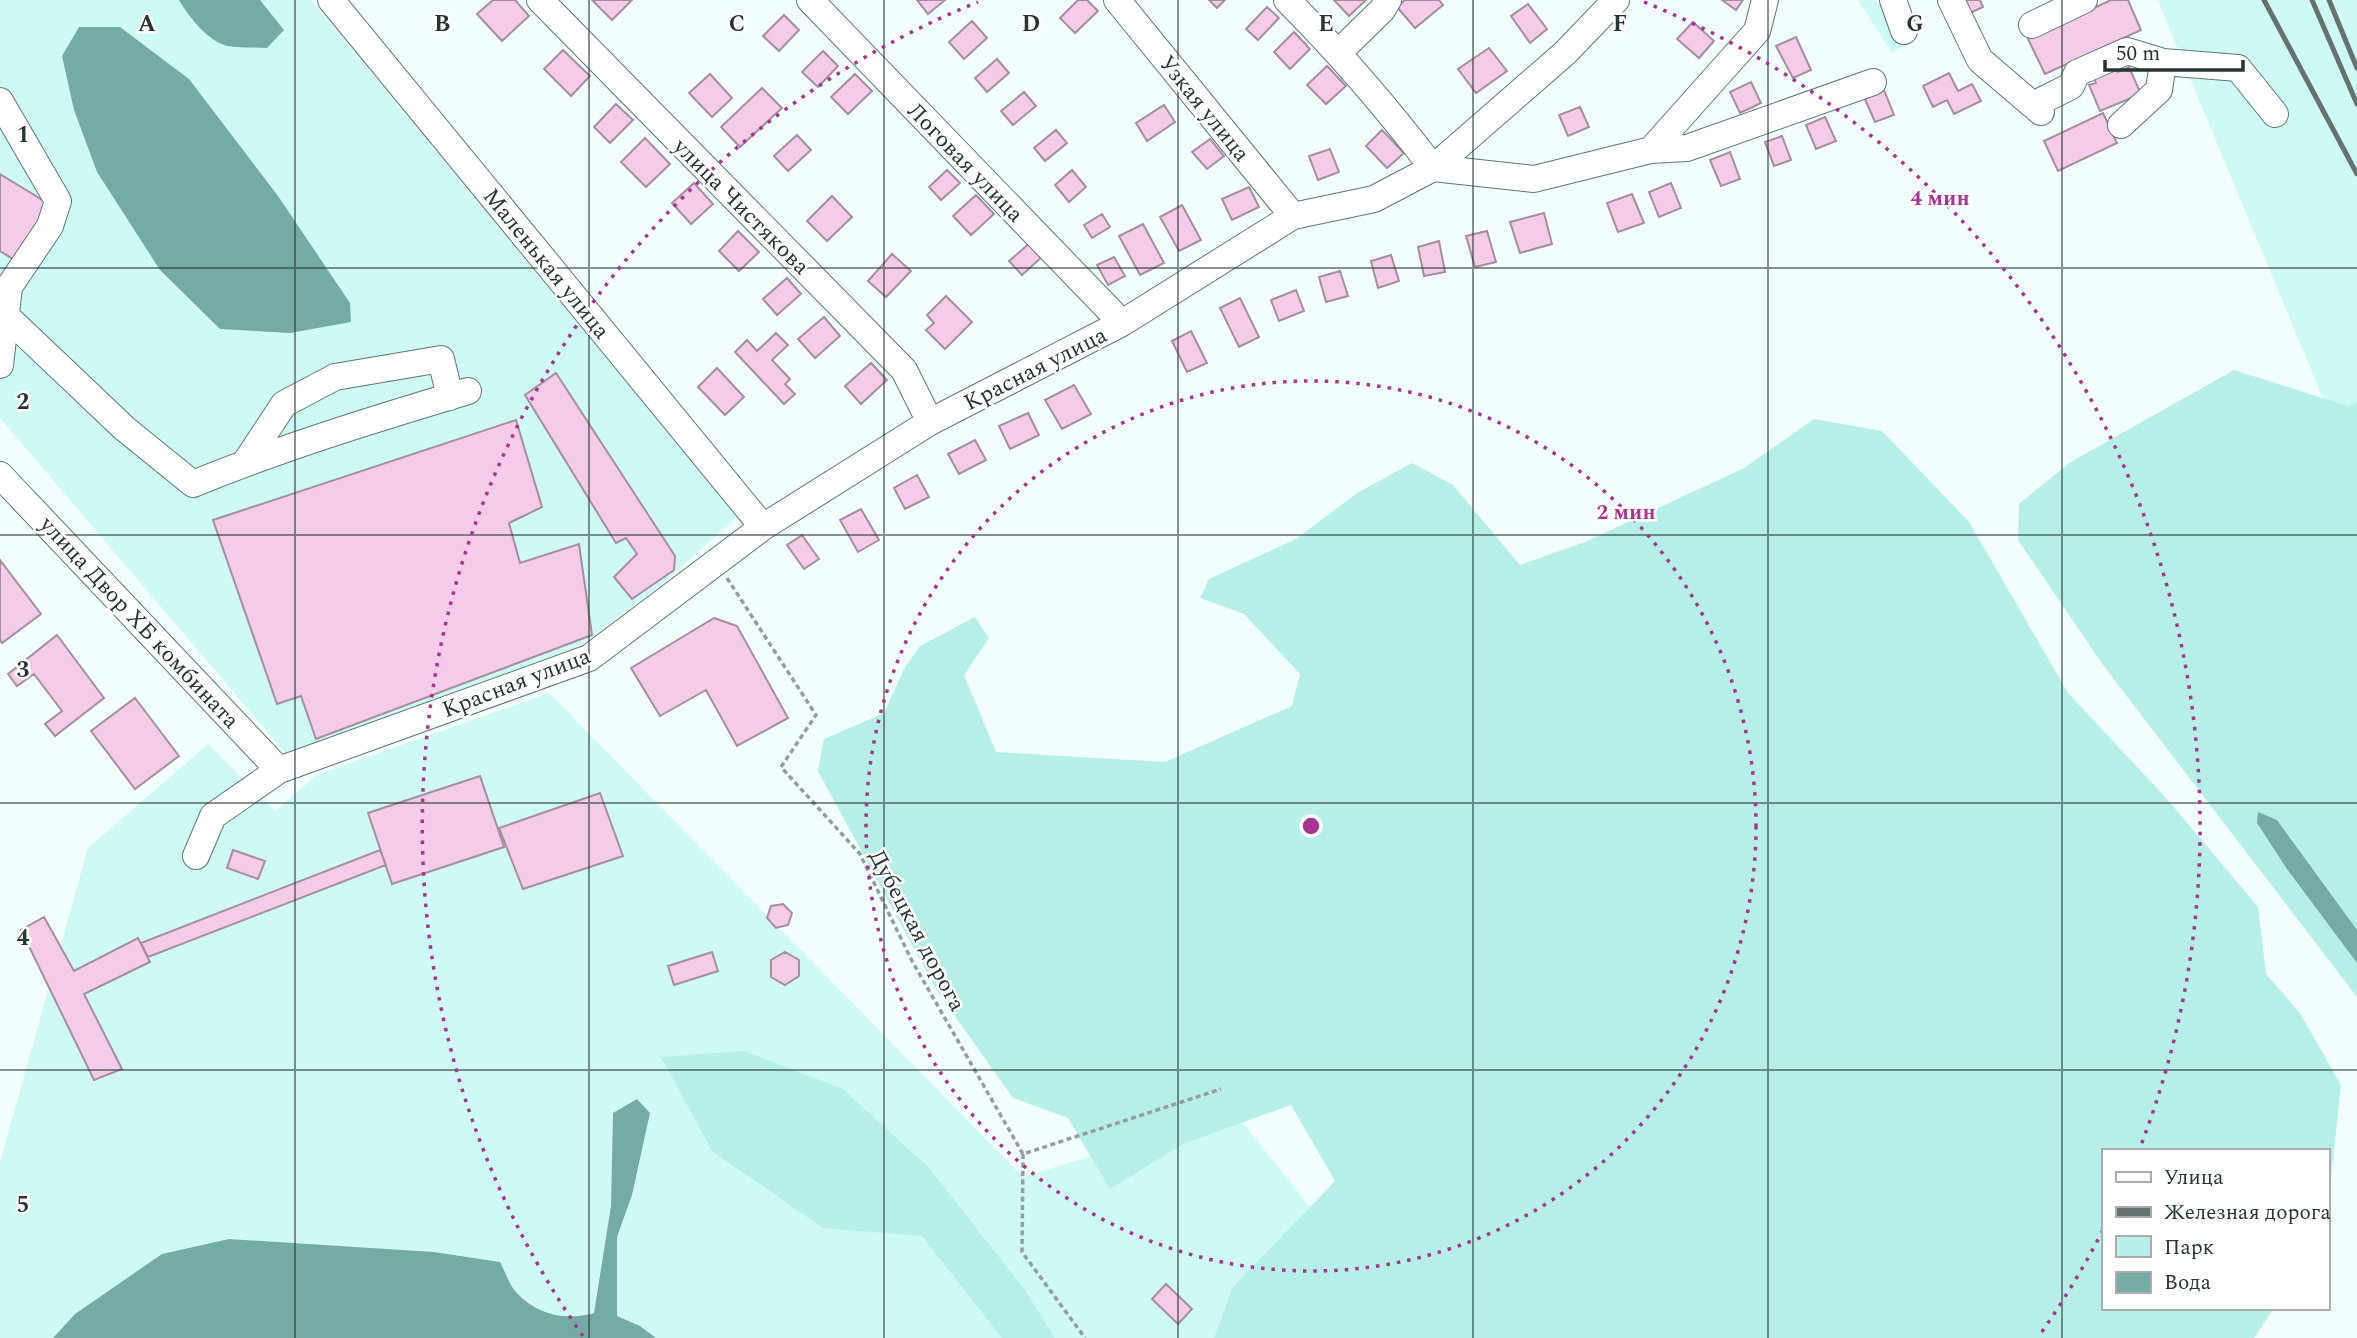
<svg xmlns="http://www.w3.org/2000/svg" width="2357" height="1338" font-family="Spectral,serif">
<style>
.built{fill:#cff9f4}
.green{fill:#b6efe8}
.water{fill:#74aca5}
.building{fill:#f4cbe8;stroke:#a48e9d;stroke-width:2}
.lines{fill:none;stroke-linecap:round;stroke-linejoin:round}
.minor-casing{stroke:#5b7875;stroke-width:28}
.path{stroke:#929e9d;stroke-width:3.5;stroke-dasharray:5 3.5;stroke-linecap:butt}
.minor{stroke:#fff;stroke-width:26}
.rail{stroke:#667271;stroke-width:5}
.grid{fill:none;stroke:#283433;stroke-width:2;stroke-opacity:0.55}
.ring{fill:none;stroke:#a63490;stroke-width:3.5;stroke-dasharray:3.5 7}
.labels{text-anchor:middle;stroke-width:5;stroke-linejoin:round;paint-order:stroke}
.street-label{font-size:23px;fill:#283433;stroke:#fff}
.grid-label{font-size:23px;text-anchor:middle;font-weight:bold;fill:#283433;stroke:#fff;stroke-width:5;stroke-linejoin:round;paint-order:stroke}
.centre{fill:#a63490;stroke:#fff;stroke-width:3.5}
.ring-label{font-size:21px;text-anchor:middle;font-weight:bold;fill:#a63490;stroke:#fff;stroke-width:5;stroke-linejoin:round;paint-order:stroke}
</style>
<rect width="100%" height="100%" fill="#f2fefd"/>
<path class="built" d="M0 0H311L737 517 662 584 581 645 288 756 0 418Z
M1858 0H1877L1905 45 1892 53Z
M2158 0H2357V480L2172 35Z
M549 693 1023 1177 1234 1112 1415 1338H656L640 1326 617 1317V1237L632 1195 613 1113 611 1206 594 1313 575 1318 542 1312 515 1291 500 1262 434 1252 229 1239 75 1314 53 1338H0V1162L88 848 208 744 275 811 317 775Z"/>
<path class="green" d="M2234 370 2348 406 2357 402V997L2103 665 2018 540 2019 504 2069 463Z
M1814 419 1882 431 1969 522 2068 693 2167 799 2258 907 2266 974 2300 1013 2341 1085 2327 1216V1151H2103V1308H2274L2254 1338H1214L1233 1287 1335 1181 1291 1105 1183 1144 1110 1189 1068 1118 1013 1098 937 991 818 771 824 739 884 713 904 669 920 646 975 617 989 638 964 675 996 752 1165 762 1292 706 1300 674 1244 614 1200 598 1209 579 1296 539 1357 493 1412 463 1453 485 1520 565 1585 542 1744 468Z
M744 1051 843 1089 929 1168 1025 1290 1055 1338H1002L922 1236 823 1228 712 1151 661 1057Z"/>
<path class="water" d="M179 0H260L284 30 267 48C254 47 239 48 227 46 208 41 188 16 179 0Z
M79 27H120L189 79 278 196 350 303 351 322 290 333 220 329 160 270 97 172 74 110 62 56Z
M2258 812 2277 820 2357 930V963L2287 869 2257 823Z
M637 1099 650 1113 632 1195 617 1237V1316L640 1326 656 1338H53L75 1314 162 1254 229 1239 434 1252 500 1262C505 1271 509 1284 516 1292 537 1315 565 1321 594 1313L611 1206 613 1113Z"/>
<path class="building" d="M493 0H515L529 16 502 41 477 14Z
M592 0H632L612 20Z
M917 0H945L928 14Z
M1078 0H1087L1098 11 1075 33 1060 18Z
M1209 0H1225L1217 8Z
M1334 0H1366L1349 16Z
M1405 0H1439L1443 5 1415 28 1397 7Z
M1722 0H1743L1736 10Z
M1961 0H1980L1983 7 1968 14Z
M2111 0H2128L2141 30 2045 74 2028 39Z
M1528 4 1547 29 1530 43 1511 16Z
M1267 7 1279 18 1258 40 1246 29Z
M784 15 799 30 779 51 763 36Z
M972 21 987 38 964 59 949 42Z
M1693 22 1714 41 1699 58 1677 39Z
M1294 32 1310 49 1290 69 1274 52Z
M1796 37 1811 70 1793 78 1776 46Z
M1489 48 1507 71 1476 93 1458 69Z
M563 50 590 76 571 96 544 69Z
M823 51 838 66 818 87 802 72Z
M997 59 1009 73 987 92 975 78Z
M2114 63 2118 72 2129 67 2141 94 2100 111 2089 85 2096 83 2092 72Z
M1327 66 1346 86 1326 104 1307 85Z
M1949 73 1958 91 1972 84 1981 101 1954 114 1947 100 1933 107 1923 86Z
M710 74 732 98 712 117 689 93Z
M855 74 872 91 848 114 831 97Z
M1751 82 1761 103 1740 113 1730 92Z
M762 88 782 108 740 147 721 127Z
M1884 90 1894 115 1875 122 1864 97Z
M1024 92 1036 106 1013 125 1001 111Z
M616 104 633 120 610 143 594 127Z
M1164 105 1175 122 1147 141 1136 123Z
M1580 107 1589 127 1568 136 1559 115Z
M2103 113 2117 143 2058 171 2044 141Z
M1825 117 1836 141 1816 149 1806 125Z
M1056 130 1067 143 1045 161 1034 148Z
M1382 130 1404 153 1387 168 1366 146Z
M797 135 811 150 788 171 774 156Z
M1782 136 1791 160 1774 166 1765 142Z
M645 138 670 164 646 187 621 162Z
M1210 139 1224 156 1207 169 1192 152Z
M1330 149 1339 172 1318 180 1309 156Z
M1730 152 1740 179 1721 186 1710 160Z
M947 170 960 183 941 200 929 187Z
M1072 170 1086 187 1069 202 1055 185Z
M0 174 49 204 16 261 0 251Z
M694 183 713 204 691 224 672 203Z
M1671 183 1681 208 1659 217 1649 192Z
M1249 187 1259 207 1232 220 1222 199Z
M1632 194 1644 223 1618 232 1607 203Z
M976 195 994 214 971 235 953 216Z
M832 196 852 217 827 241 807 221Z
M1182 205 1201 240 1179 251 1160 217Z
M1544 213 1552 244 1520 253 1510 222Z
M1102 214 1110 227 1092 238 1084 225Z
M1143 224 1164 263 1140 275 1119 236Z
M738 231 759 252 739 271 719 251Z
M1487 231 1496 262 1475 267 1466 236Z
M1439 241 1445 272 1424 276 1418 247Z
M1031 242 1043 256 1022 275 1009 261Z
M892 254 911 271 886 297 868 281Z
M1391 255 1399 281 1378 288 1371 261Z
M1114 257 1125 276 1108 285 1097 265Z
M1340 271 1348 296 1326 302 1319 277Z
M787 278 801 294 777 315 763 299Z
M1296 290 1304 311 1279 321 1271 300Z
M946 296 972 322 945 349 926 330 934 323 927 315Z
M1240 298 1259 337 1239 347 1220 308Z
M824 317 840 336 815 358 798 339Z
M1191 331 1207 363 1187 372 1172 341Z
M776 333 788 345 772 360 790 379 785 384 795 394 784 404 735 352 747 340 757 351Z
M871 363 887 380 861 404 845 386Z
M717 368 744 397 725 415 698 387Z
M556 373 675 556 674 570 632 599 614 577 637 554 626 538 616 543 525 395Z
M1074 385 1091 414 1062 429 1045 400Z
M1028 413 1039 435 1010 449 999 426Z
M516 420 542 507 509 523 520 563 579 544 592 635 316 739 301 696 277 704 213 520Z
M975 440 986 460 959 474 948 454Z
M917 475 929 497 905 509 894 488Z
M861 509 879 540 858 552 840 520Z
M802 535 819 559 804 569 787 545Z
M0 560 41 614 2 643 0 640Z
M714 618 737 626 788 718 737 746 706 690 660 716 631 668Z
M57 635 104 698 55 736 45 724 62 711 34 674 17 686 8 674Z
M135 698 179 756 135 789 91 731Z
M480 776 504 847 392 884 368 813Z
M600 793 623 856 523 889 499 828Z
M233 850 265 861 258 879 227 868Z
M380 850 386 865 148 957 141 943Z
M783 904 792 913 788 925 776 928 767 918 771 906Z
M44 917 74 971 138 938 150 962 84 994 122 1069 94 1080 21 930Z
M712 952 718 971 674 985 668 966Z
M785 952 799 960V976L785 985 771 977V960Z
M1166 1284 1192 1309 1178 1324 1152 1299Z"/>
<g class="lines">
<g class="minor-casing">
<path id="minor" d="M331 0 763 527
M540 0 904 370 930 422
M810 0 1122 323
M1117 0 1293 216
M1287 0C1340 53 1387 108 1433 168L1565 53 1616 0
M1893 0 1904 31
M1951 0 1980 60 2041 112
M2032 25 2084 0
M1339 52 1382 10 1388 0
M0 101 58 201 50 226 9 287 0 365
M2033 105 2071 86 2077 73 2127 51 2163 62 2238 68 2275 114
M2121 125 2159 90 2163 62
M1651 150 1687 148 1873 82
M6 316 124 428 193 484C283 447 375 419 468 391
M245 463 284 404 335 377 441 359 450 397
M0 475 279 770
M196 856 213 816 279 770 589 658 763 527 930 422 1122 323 1293 216 1374 199 1433 168 1534 179 1651 150 1757 31 1765 0"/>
</g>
<path class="path" d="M727 578 816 715 781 767 860 854 912 961 1023 1154 1221 1089
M1023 1154 1022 1252 1085 1338"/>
<use href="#minor" class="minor"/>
<path class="rail" d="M2264 0 2357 174
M2312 0 2357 104
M2329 0 2357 68"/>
</g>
<path class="grid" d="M295 0V1338M589 0V1338M884 0V1338M1178 0V1338M1473 0V1338M1768 0V1338M2062 0V1338M0 268H2357M0 535H2357M0 803H2357M0 1070H2357"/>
<g class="ring">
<circle cx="1311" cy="826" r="445"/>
<path d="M2103 1230A889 889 0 0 1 2039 1336M583 1336A889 889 0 0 1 978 2M1644 2A889 889 0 0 1 2141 1145"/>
</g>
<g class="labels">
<g class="street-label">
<text transform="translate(1205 108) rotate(51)" y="8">Узкая улица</text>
<text transform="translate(966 162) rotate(46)" y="8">Логовая улица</text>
<text transform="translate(742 206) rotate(45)" y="8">улица Чистякова</text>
<text transform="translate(547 263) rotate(51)" y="8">Маленькая улица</text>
<text transform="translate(1035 368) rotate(-27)" y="8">Красная улица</text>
<text transform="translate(140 622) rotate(47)" y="8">улица Двор ХБ комбината</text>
<text transform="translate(516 682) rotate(-21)" y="8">Красная улица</text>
<text transform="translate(918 930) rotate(62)" y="8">Дубецкая дорога</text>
</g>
</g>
<g class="grid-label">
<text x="147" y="31">A</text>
<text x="442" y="31">B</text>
<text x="737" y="31">C</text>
<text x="1031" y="31">D</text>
<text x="1326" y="31">E</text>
<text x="1620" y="31">F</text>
<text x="1915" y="31">G</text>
<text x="23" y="142">1</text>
<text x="23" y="409">2</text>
<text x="23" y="677">3</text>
<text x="23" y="945">4</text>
<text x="23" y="1212">5</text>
</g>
<circle cx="1311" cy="826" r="10" class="centre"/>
<g class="ring-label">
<text x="1940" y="205">4 мин</text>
<text x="1626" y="519">2 мин</text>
</g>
<rect x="2102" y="1149" width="228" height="161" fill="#ffffff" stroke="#a9aead" stroke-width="2"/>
<rect x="2116" y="1172" width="35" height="10" fill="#ffffff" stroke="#a9aead" stroke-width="2"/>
<text x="2164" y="1184" font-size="21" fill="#283433">Улица</text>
<rect x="2116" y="1207" width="35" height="10" fill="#667271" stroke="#a9aead" stroke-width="2"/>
<text x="2164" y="1219" font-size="21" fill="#283433">Железная дорога</text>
<rect x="2116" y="1236" width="35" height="21" fill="#b6efe8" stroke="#a9aead" stroke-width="2"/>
<text x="2164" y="1254" font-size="21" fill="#283433">Парк</text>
<rect x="2116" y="1272" width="35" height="21" fill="#74aca5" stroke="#a9aead" stroke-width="2"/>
<text x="2164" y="1289" font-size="21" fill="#283433">Вода</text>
<path d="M2105 60v10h138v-10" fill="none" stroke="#283433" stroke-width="3.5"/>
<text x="2116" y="60" font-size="21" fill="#283433" stroke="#ffffff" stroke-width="5" paint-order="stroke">50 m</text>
</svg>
